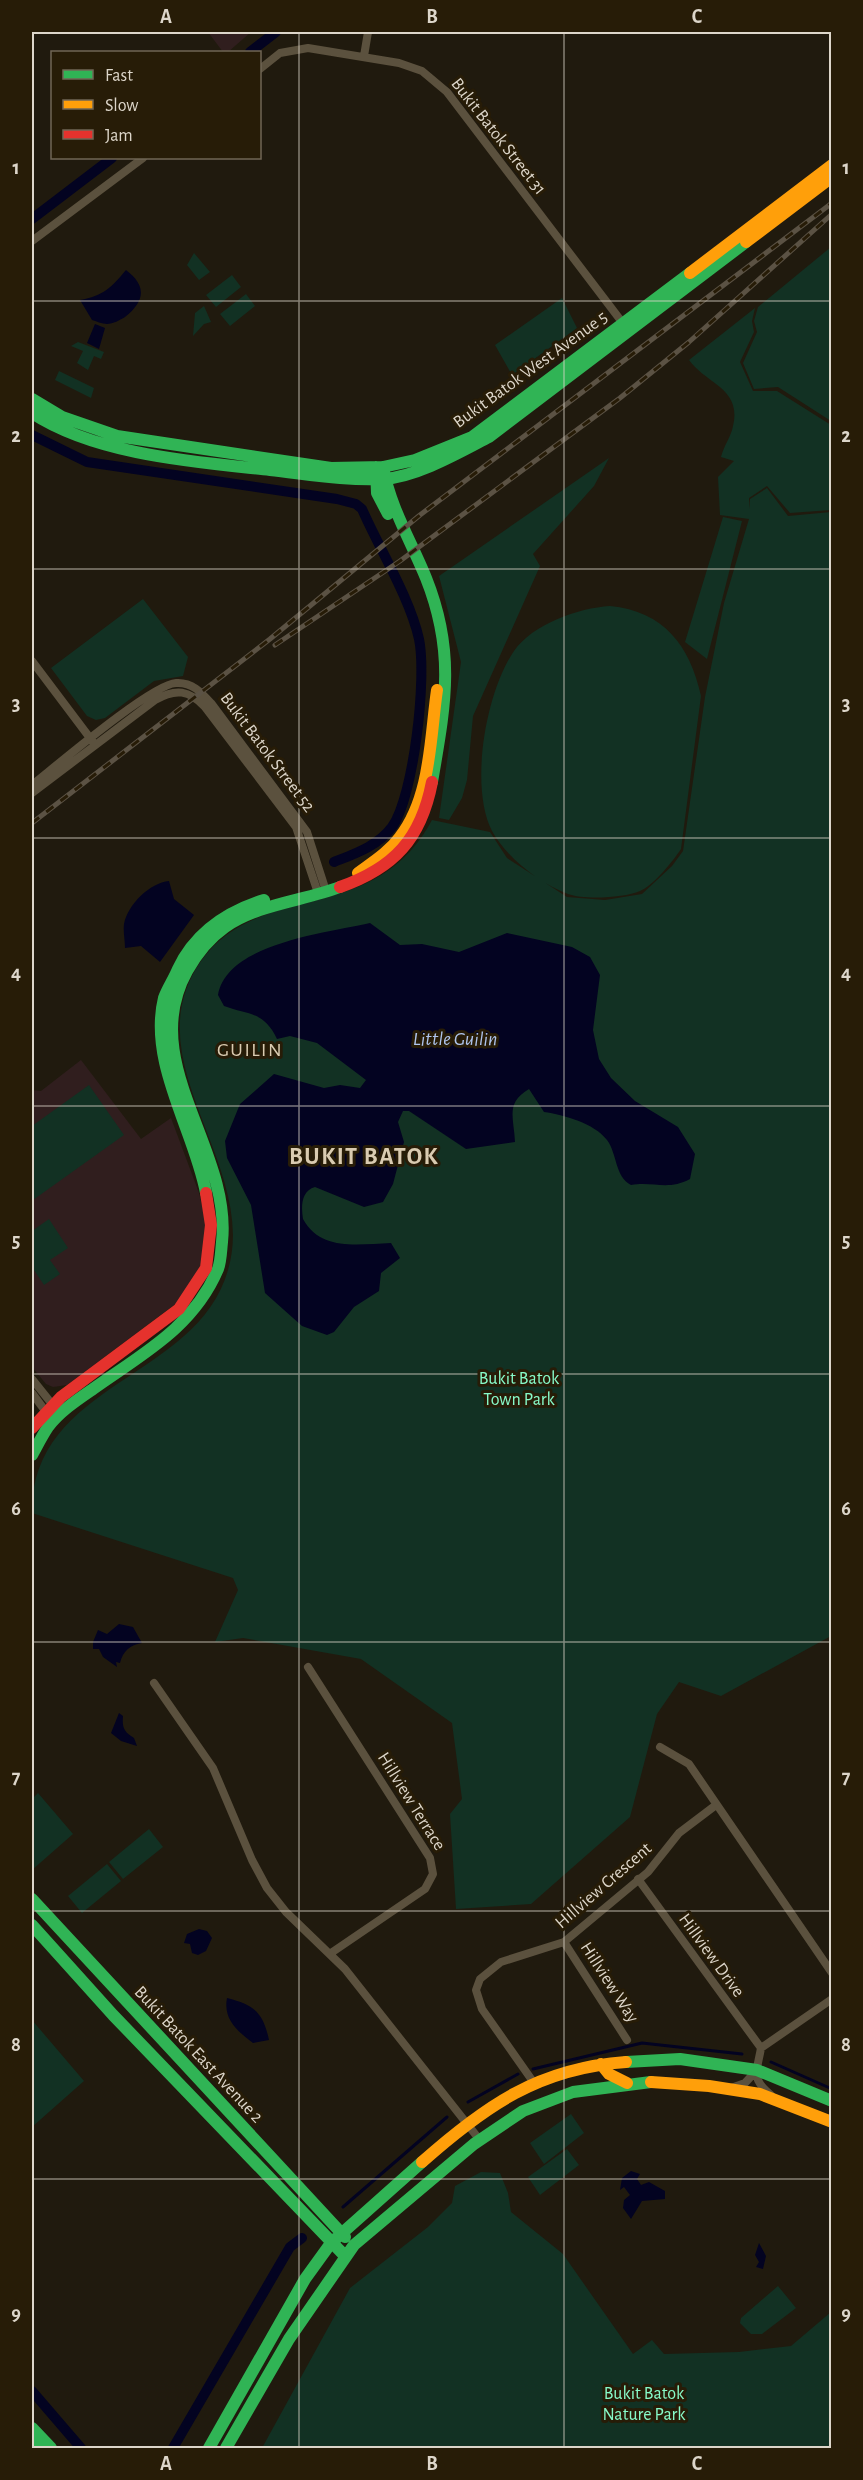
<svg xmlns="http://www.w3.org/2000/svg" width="863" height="2480" font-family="'Alegreya Sans',sans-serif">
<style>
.education{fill:#301e1e}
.green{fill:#123123}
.water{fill:#030321}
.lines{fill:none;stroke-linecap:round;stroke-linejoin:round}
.stream{stroke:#030321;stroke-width:3}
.canal{stroke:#030321;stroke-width:10}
.street{stroke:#5b513e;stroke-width:8}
.fast{stroke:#30b455;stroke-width:12}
.slow{stroke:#ff9f0a;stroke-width:12}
.jam{stroke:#e5322d;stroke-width:12}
.rail-casing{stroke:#5b5244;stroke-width:5}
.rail{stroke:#271c07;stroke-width:3;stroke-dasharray:9;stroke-linecap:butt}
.grid{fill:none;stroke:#ddd6ca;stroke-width:1.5;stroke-opacity:0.55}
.labels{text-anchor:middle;stroke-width:6;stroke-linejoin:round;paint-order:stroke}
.street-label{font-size:18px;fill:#ddd6ca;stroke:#271c07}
.park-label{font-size:18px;fill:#87fac9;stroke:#271c07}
.water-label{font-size:20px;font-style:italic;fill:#afc5ee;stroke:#271c07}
.neighbourhood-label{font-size:20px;letter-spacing:1.5px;fill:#d9cbb1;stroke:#271c07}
.district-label{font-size:24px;font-weight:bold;letter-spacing:1.5px;fill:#d9cbb1;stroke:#271c07}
.neatline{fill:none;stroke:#ddd6ca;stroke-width:2}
.grid-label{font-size:20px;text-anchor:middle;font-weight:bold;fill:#ddd6ca}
</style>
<rect width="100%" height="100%" fill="#201a0e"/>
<path class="education" d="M208 32H251L228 52H223Z
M81 1060 141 1139 171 1118 199 1193 207 1228 201 1265 182 1299 67 1385 53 1387 46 1384 32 1367V1090L41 1091Z"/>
<path class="green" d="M831 247V421L778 387 754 389 743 363 757 332 754 321 758 307Z
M194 253 210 272 199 280 187 265Z
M232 275 241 287 216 307 206 295Z
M246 294 255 306 230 326 220 314Z
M562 298 577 328 512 375 495 345Z
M204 306 211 322 204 324 193 336 195 313Z
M755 308 752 321 754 332 740 362 753 391H777L831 425V510L790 513 767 486 749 498V509L750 499 767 488 788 516 831 512V1636L721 1696 679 1682 657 1714 630 1817 531 1904 456 1909 450 1814 462 1799 452 1723 361 1659 243 1638 215 1642 238 1590 233 1578 32 1513C31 1382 197 1380 228 1270 259 1165 131 1061 201 961 259 879 374 928 432 820L490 832 507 858 567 897 605 900 642 894 672 866 683 851 705 697 724 603 749 519 720 515 718 477 734 461 721 457C724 445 731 437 733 426 742 388 706 384 689 360Z
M78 342 104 352 101 359 94 356 88 370 77 363 83 351 71 346Z
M59 371 94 388 91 398 55 380Z
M609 458 594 486 533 554 540 566 473 716 467 780 462 798 449 820 439 818 461 662 439 576Z
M723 517 742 521 707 659 685 642Z
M143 599 188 657 183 676 154 681 105 718 96 720 87 716 51 668Z
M610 606C664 611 690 646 701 696L681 849C673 861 653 886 640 891 624 898 584 900 568 894 540 884 506 857 492 831 469 786 486 692 514 651 533 624 578 608 610 606Z
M89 1085 124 1135 33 1200 32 1126Z
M49 1219 68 1248 50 1260 60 1274 44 1285 32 1267V1231Z
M38 1793 73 1834 32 1870V1799Z
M149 1829 163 1847 123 1879 109 1862Z
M107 1864 121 1881 82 1913 68 1896Z
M32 2020 84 2081 32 2127Z
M571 2114 584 2133 544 2164 530 2143Z
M567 2149 579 2165 540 2195 528 2177Z
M481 2172 500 2173 508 2193 511 2212 563 2254 633 2354 652 2340 664 2354 739 2352 791 2346 831 2312V2448H262L350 2288 428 2227 452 2203 455 2186Z
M778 2286 796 2308 762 2334H751L740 2323 741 2318Z"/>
<path class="water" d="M126 270C147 286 145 301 125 317 120 320 113 324 107 324 102 324 96 321 92 320L80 300C103 296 112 287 126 270Z
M95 324 105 328 99 349 87 343Z
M169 881 174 899 194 915 160 962 141 946 125 948C125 940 123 932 124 924 128 904 150 883 169 881Z
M370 923 400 945 422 944 459 952 507 933 572 947 590 957 600 975 593 1030 599 1059 611 1078 635 1101 678 1127 695 1154 690 1179C668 1191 653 1181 631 1185 615 1177 617 1153 607 1140 594 1123 564 1115 544 1112L529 1089C505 1103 514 1118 515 1142L466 1149 409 1111H403L398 1122 404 1142 393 1184 383 1202 364 1207 315 1187C301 1191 301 1207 303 1219 321 1252 359 1244 391 1243L400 1258 381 1273 379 1291 354 1307 334 1332 327 1335 302 1326 265 1293 251 1205 227 1158 225 1141 240 1104 274 1074 324 1088 340 1085 360 1088 366 1080 317 1043 290 1036 277 1039C264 1011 248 1015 224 1006L218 995C227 943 327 933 370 923Z
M119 1624 133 1627 142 1643C130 1645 123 1651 120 1663L116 1662 117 1667 103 1657 99 1649H93V1642L98 1630 107 1634Z
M119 1713 123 1716C122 1728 124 1732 134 1738L137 1746 121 1741 111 1733Z
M199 1929 207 1931 212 1938 206 1951 198 1955 192 1953 190 1944 184 1943 187 1934Z
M227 1998C254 2005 263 2012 269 2040L253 2043C237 2031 223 2019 227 1998Z
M631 2171 640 2174 637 2179 641 2185 649 2182 665 2191V2199L642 2201 631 2219 623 2208 624 2200 630 2195 624 2187 620 2190 622 2178Z
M759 2243 766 2256 763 2269 756 2267 759 2262 755 2255Z"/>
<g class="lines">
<path class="stream" d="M771 2062 832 2089
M533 2069 642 2043 742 2054
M468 2102 518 2074
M343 2207 447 2117"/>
<path class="canal" d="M250 52 276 32
M32 219 112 158
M32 435 87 462 337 499 356 504 362 509C379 548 410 598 419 639 427 677 414 796 392 827 378 846 354 854 334 862
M32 2391 81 2448
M173 2448 290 2247 302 2238"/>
<path class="street" d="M364 56 368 32
M260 69 280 53 308 48 399 63 422 71 447 92 625 326
M32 241 143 158
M32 661 93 742
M32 785C56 766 152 684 176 683 192 682 201 692 211 703L307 832 326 891
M32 793 155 700C176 688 189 690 205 707L296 827 318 893
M32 1379 56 1409
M32 1393 49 1416
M308 1667 430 1858 433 1874 425 1889 331 1953
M154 1683 213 1768 252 1860 267 1888 286 1912 345 1969 479 2139
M660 1747 689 1764 832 1973
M638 1879 761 2048
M564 1942 627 2040
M534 2083 482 2009 476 1990 480 1979 501 1962 564 1942 648 1872 679 1833 716 1805
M731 2088 745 2083 756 2071
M771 2095C750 2078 757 2072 761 2048L832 1999"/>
<path class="fast" d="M32 399 62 417 117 436 331 468 383 467 415 460 472 437 690 273
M32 413C96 455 195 462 270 470 307 474 346 481 383 479 417 477 460 452 489 437L746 242
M376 467 377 493 388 514
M383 467C390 507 411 541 426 578 456 653 445 706 432 782
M206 1193C195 1132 148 1063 164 998 167 989 174 979 178 969 195 933 226 912 264 900
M32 1455C37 1446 42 1436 48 1427 59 1412 77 1400 93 1389 142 1354 193 1328 218 1269 221 1261 221 1251 222 1242 232 1149 136 1063 187 971 197 953 208 939 225 927 258 904 303 901 340 887
M32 1899 345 2237
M32 1925 113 2015 345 2256
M626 2062 680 2059 757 2070 832 2101
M32 2428 51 2448
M32 2443 37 2448
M209 2448 305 2279 331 2243 422 2162
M226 2448 289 2339 354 2245 474 2144 523 2111 573 2092 651 2082"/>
<path class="slow" d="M746 242 832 177
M690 273 832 165
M358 873C373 862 389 852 400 837 431 797 430 738 437 690
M601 2064 609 2074 627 2083
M651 2082 709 2086 760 2094 832 2122
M422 2162C485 2106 539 2068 626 2062"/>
<path class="jam" d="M340 887C394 868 421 839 432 782
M32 1428 61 1397 179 1309 206 1268 211 1225 206 1193"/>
<g class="rail-casing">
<path id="rail" d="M275 645 400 561 620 398 689 342 832 214
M32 823 270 639 420 515 832 203"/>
</g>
<use href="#rail" class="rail"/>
</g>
<path class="grid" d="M299 32V2448M564 32V2448M32 301H832M32 569H832M32 838H832M32 1106H832M32 1374H832M32 1642H832M32 1911H832M32 2179H832"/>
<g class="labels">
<g class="street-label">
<text transform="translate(499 136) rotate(52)" y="6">Bukit Batok Street 31</text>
<text transform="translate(530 369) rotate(-36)" y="6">Bukit Batok West Avenue 5</text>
<text transform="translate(268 752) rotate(53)" y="6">Bukit Batok Street 52</text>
<text transform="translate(412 1801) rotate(58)" y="6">Hillview Terrace</text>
<text transform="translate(603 1885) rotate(-41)" y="6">Hillview Crescent</text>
<text transform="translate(712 1955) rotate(54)" y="6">Hillview Drive</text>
<text transform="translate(610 1982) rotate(57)" y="6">Hillview Way</text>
<text transform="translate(199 2054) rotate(47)" y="6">Bukit Batok East Avenue 2</text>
</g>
<g class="park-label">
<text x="519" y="1384">Bukit Batok<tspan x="519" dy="21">Town Park</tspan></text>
<text x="644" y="2399">Bukit Batok<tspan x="644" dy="21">Nature Park</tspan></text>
</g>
<g class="water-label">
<text x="455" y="1045">Little Guilin</text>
</g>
<g class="neighbourhood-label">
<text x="250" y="1056">GUILIN</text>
</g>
<g class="district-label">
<text x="364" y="1164">BUKIT BATOK</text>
</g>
</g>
<rect width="863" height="2480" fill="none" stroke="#271c07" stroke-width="66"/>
<rect x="51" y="51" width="210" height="108" fill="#271c07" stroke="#706655" stroke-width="1.5"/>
<rect x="63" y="70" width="30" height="9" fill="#30b455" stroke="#706655" stroke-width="1.5"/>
<text x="105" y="81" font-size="18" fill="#ddd6ca">Fast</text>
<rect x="63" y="100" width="30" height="9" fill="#ff9f0a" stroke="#706655" stroke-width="1.5"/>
<text x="105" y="111" font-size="18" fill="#ddd6ca">Slow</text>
<rect x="63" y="130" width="30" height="9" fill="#e5322d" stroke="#706655" stroke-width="1.5"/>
<text x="105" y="141" font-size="18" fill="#ddd6ca">Jam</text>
<rect x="33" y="33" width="797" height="2414" class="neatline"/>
<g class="grid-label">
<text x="166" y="23">A</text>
<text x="432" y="23">B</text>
<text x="697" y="23">C</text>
<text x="16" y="174">1</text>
<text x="846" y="174">1</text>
<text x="16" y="442">2</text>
<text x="846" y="442">2</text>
<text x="16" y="710">3</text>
<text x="846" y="710">3</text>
<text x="16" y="979">4</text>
<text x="846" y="979">4</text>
<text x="16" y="1247">5</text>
<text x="846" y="1247">5</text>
<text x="16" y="1515">6</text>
<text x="846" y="1515">6</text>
<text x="16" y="1783">7</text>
<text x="846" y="1783">7</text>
<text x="16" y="2051">8</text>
<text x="846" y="2051">8</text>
<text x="16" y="2320">9</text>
<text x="846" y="2320">9</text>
<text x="166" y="2470">A</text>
<text x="432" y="2470">B</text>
<text x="697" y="2470">C</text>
</g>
</svg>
